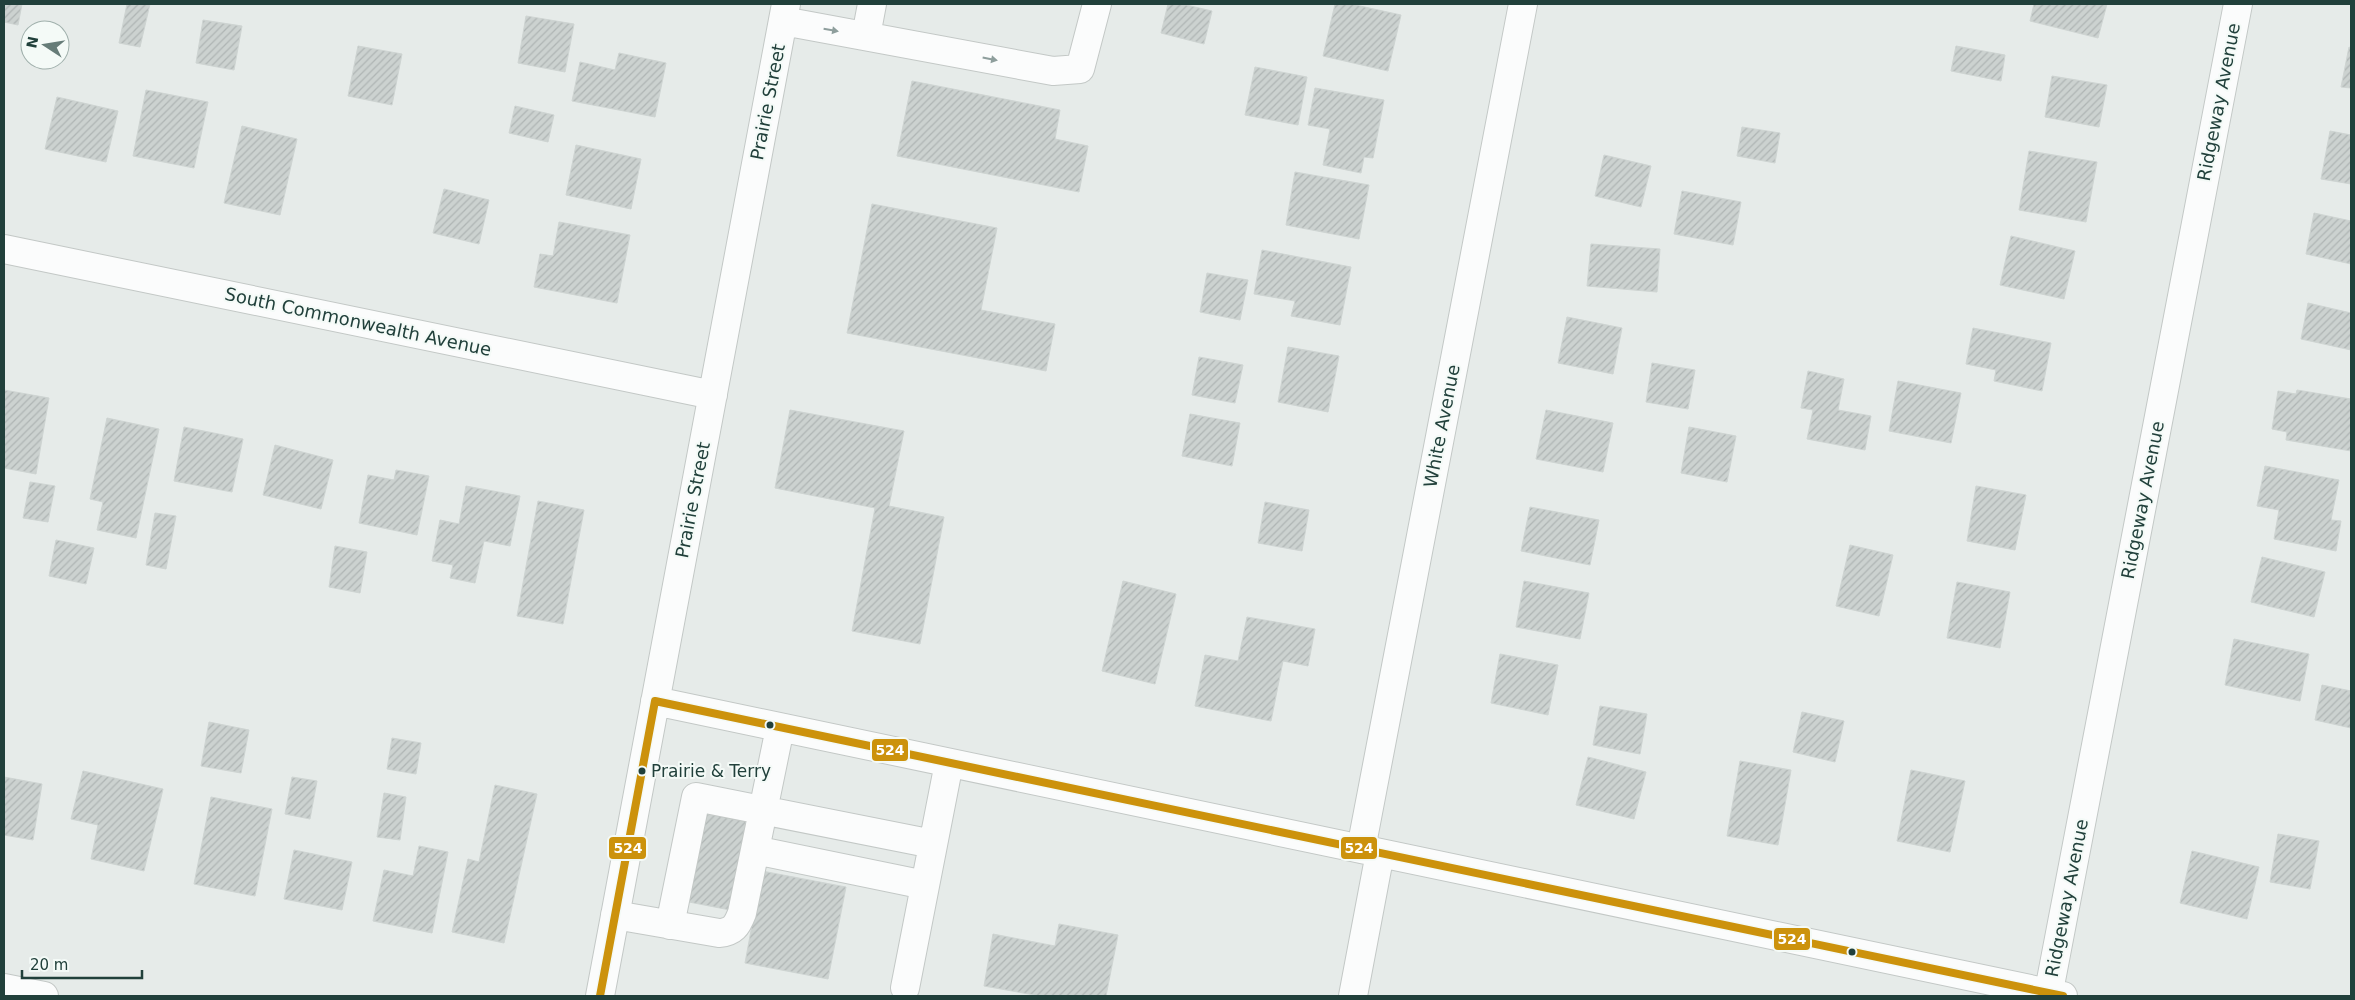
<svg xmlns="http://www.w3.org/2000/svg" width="2355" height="1000" font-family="'DejaVu Sans',sans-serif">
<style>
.building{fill:url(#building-hatch);stroke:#ced4d2}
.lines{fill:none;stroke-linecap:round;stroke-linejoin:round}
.minor-casing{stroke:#c3c8c6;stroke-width:30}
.minor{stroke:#fbfcfc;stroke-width:28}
.bus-1-casing{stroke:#f4faf7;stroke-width:11}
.bus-1{stroke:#cc920c;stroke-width:8}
.oneway{fill:#8e9e9c}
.bus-dot{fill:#21403b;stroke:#f4faf7;stroke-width:2}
.labels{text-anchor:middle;stroke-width:4;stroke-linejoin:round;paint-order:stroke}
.bus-label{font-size:17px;fill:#21403b;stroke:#f4faf7;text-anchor:start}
.street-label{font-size:18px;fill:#21403b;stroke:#f4faf7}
.line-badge{stroke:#f4faf7;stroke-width:2}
.badge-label{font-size:14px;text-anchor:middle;font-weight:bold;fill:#fff}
</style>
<defs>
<pattern id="building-hatch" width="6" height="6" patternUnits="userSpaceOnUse" patternTransform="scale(1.25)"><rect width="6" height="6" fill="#ccd2d0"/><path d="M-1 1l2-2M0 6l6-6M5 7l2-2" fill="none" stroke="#afb5b4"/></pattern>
</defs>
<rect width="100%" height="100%" fill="#e6ebe9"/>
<path class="building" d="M4 4H22L18 25 4 22Z
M127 4H150L140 47 119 43Z
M1168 4H1182L1212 11 1204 44 1161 33Z
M1335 4H1351L1401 15 1388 71 1323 56Z
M2034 4H2107L2098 38 2030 21Z
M526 16 574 24 565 72 518 63Z
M203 20 242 26 234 70 196 63Z
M358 46 402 54 392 105 348 96Z
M1956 46 2005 55 2001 81 1951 71Z
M2349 47 2351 48V88L2341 87Z
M619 53 666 63 655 117 572 101 580 62 615 70Z
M1255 67 1307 77 1298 125 1245 115Z
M2052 76 2107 85 2099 127 2045 117Z
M912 81 1060 110 1055 139 1088 146 1079 192 897 156Z
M1315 88 1384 100 1373 158 1364 157 1361 173 1323 165 1330 129 1308 125Z
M146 90 208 102 194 168 133 156Z
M57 97 118 111 106 162 45 149Z
M515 106 554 115 548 142 509 133Z
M242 126 297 139 280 215 224 203Z
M1742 127 1780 133 1775 163 1737 156Z
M2330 131 2351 135V184L2321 179Z
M576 145 641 159 631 209 566 195Z
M2029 151 2097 162 2086 222 2019 210Z
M1604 155 1651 166 1641 207 1595 196Z
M1295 172 1369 185 1359 239 1286 225Z
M444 189 489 200 479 244 433 233Z
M1682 191 1741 202 1733 245 1674 234Z
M872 204 997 228 981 310 1055 324 1046 371 847 333Z
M2314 213 2351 221V264L2306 254Z
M559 222 630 235 617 303 534 287 540 254 553 256Z
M2011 236 2075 251 2064 299 2000 285Z
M1591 244 1660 249 1657 292 1587 286Z
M1262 250 1351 267 1340 325 1291 316 1295 301 1254 294Z
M1207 273 1248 280 1240 320 1200 312Z
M2308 303 2351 313V350L2301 339Z
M1567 317 1622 328 1613 374 1558 363Z
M1973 328 2051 343 2042 391 1994 381 1996 370 1966 364Z
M1288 347 1339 356 1328 412 1278 402Z
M1199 357 1243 365 1235 403 1192 395Z
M1652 363 1695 370 1688 409 1646 402Z
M1808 371 1844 379 1838 410 1871 416 1865 450 1807 439 1813 410 1801 408Z
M1898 381 1961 393 1951 443 1889 431Z
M4 390 49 398 36 474 4 468Z
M2297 390 2351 399V451L2286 440 2287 432 2272 429 2278 391 2296 394Z
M790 410 904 431 889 506 944 517 920 644 852 631 875 508 775 488Z
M1546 410 1613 423 1603 472 1536 459Z
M1190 414 1240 423 1232 466 1182 456Z
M107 418 159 429 136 538 97 530 103 502 90 499Z
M184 427 243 439 232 492 174 481Z
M1689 427 1736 436 1727 482 1681 473Z
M275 445 333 460 321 509 263 495Z
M2265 466 2339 480 2331 520 2341 521 2336 551 2274 539 2279 510 2257 506Z
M396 470 429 476 417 535 359 523 368 475 394 480Z
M30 482 55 486 48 522 23 518Z
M466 486 520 496 510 546 484 541 475 583 450 578 453 565 432 561 440 520 459 524Z
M1976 486 2026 495 2015 550 1967 541Z
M538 501 584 510 563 624 517 616Z
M1265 502 1309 510 1302 551 1258 543Z
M1530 507 1599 520 1590 565 1521 551Z
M155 513 176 516 166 569 146 565Z
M56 540 94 548 86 584 49 576Z
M1850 545 1893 555 1879 616 1836 606Z
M335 546 367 552 360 593 329 587Z
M2262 557 2325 572 2314 617 2251 602Z
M1123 581 1176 594 1155 684 1102 671Z
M1524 581 1589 593 1580 639 1516 627Z
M1957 582 2010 592 2000 648 1947 638Z
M1247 617 1315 629 1308 666 1283 661 1271 721 1195 706 1205 655 1238 661Z
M2234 639 2309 654 2300 701 2225 685Z
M1500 654 1558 665 1548 715 1491 703Z
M2322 685 2351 691V728L2315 720Z
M1600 706 1647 714 1640 754 1593 745Z
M1802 712 1844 721 1835 762 1793 752Z
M209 722 249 730 241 773 201 766Z
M392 738 421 743 416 774 387 769Z
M1588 757 1646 772 1634 819 1576 805Z
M1740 761 1791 770 1778 845 1727 836Z
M1911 770 1965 781 1950 852 1897 841Z
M83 771 163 789 144 871 91 859 98 825 71 819Z
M4 777 42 784 33 840 4 835Z
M292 777 317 781 310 819 285 814Z
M495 785 537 794 504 943 452 932 468 859 479 862Z
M384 793 406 797 400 840 377 837Z
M211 797 272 809 255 896 194 884Z
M705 814 746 821 730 910 689 902Z
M2278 834 2319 841 2310 889 2270 882Z
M419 846 448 852 432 933 373 921 384 870 413 876Z
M294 850 352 862 342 910 284 899Z
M2192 851 2259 867 2247 919 2180 903Z
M762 871 846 887 828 979 745 963Z
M1059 924 1118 935 1106 996H1040L984 986 993 934 1055 946Z"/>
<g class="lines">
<g class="minor-casing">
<path id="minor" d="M783 21 1053 71 1080 69 1097 4
M866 36 872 4
M4 249 713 395
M655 701 2063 996
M1361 849 1523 4
M755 850 925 885
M615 915 719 933C733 932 737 926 742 913L780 728
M670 925 696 797 933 844
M4 988 44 996
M905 988 949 763
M600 996 786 4
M1353 996 1380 853
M2048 996 2238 4"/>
</g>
<use href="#minor" class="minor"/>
<g class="bus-1-casing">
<path id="bus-1" d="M655 701 2063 996
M600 996 655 701"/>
</g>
<use href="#bus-1" class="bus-1"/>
</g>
<defs><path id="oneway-solid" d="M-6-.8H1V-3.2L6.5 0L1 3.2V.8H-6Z" transform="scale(1.25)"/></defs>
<g class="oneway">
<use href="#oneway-solid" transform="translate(831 30) rotate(10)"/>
<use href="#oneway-solid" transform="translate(990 59) rotate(11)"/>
</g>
<g class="bus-dot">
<circle cx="770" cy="725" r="4.5"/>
<circle cx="642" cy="771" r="4.5"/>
<circle cx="1852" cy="952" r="4.5"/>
</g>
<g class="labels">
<g class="bus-label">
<text x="651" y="777">Prairie &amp; Terry</text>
</g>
<g class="street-label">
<text transform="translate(768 102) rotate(-79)" y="6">Prairie Street</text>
<text transform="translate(2219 102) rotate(-79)" y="6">Ridgeway Avenue</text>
<text transform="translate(358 322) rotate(12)" y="6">South Commonwealth Avenue</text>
<text transform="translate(1442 426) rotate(-79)" y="6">White Avenue</text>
<text transform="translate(693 500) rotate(-79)" y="6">Prairie Street</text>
<text transform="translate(2143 500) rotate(-79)" y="6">Ridgeway Avenue</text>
<text transform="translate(2067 898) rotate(-79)" y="6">Ridgeway Avenue</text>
</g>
</g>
<g class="line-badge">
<rect x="871" y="738" width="38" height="24" rx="5" fill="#cc920c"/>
<rect x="608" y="836" width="39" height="24" rx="5" fill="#cc920c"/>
<rect x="1340" y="836" width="38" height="24" rx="5" fill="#cc920c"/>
<rect x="1773" y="927" width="38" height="24" rx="5" fill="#cc920c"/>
</g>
<g class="badge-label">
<text x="890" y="755">524</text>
<text x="628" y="853">524</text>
<text x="1359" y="853">524</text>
<text x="1792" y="944">524</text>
</g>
<rect width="2355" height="1000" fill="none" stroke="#21403b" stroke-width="10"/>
<g transform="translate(45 45) rotate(282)"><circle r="24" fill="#f4faf7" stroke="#a0b0ac"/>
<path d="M0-4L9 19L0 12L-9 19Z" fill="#667c78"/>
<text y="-8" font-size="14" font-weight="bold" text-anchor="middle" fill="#21403b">N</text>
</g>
<path d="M22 970v8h120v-8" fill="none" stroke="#21403b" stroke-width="2.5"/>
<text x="30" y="970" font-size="15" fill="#21403b" stroke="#f4faf7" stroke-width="4" paint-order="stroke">20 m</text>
</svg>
